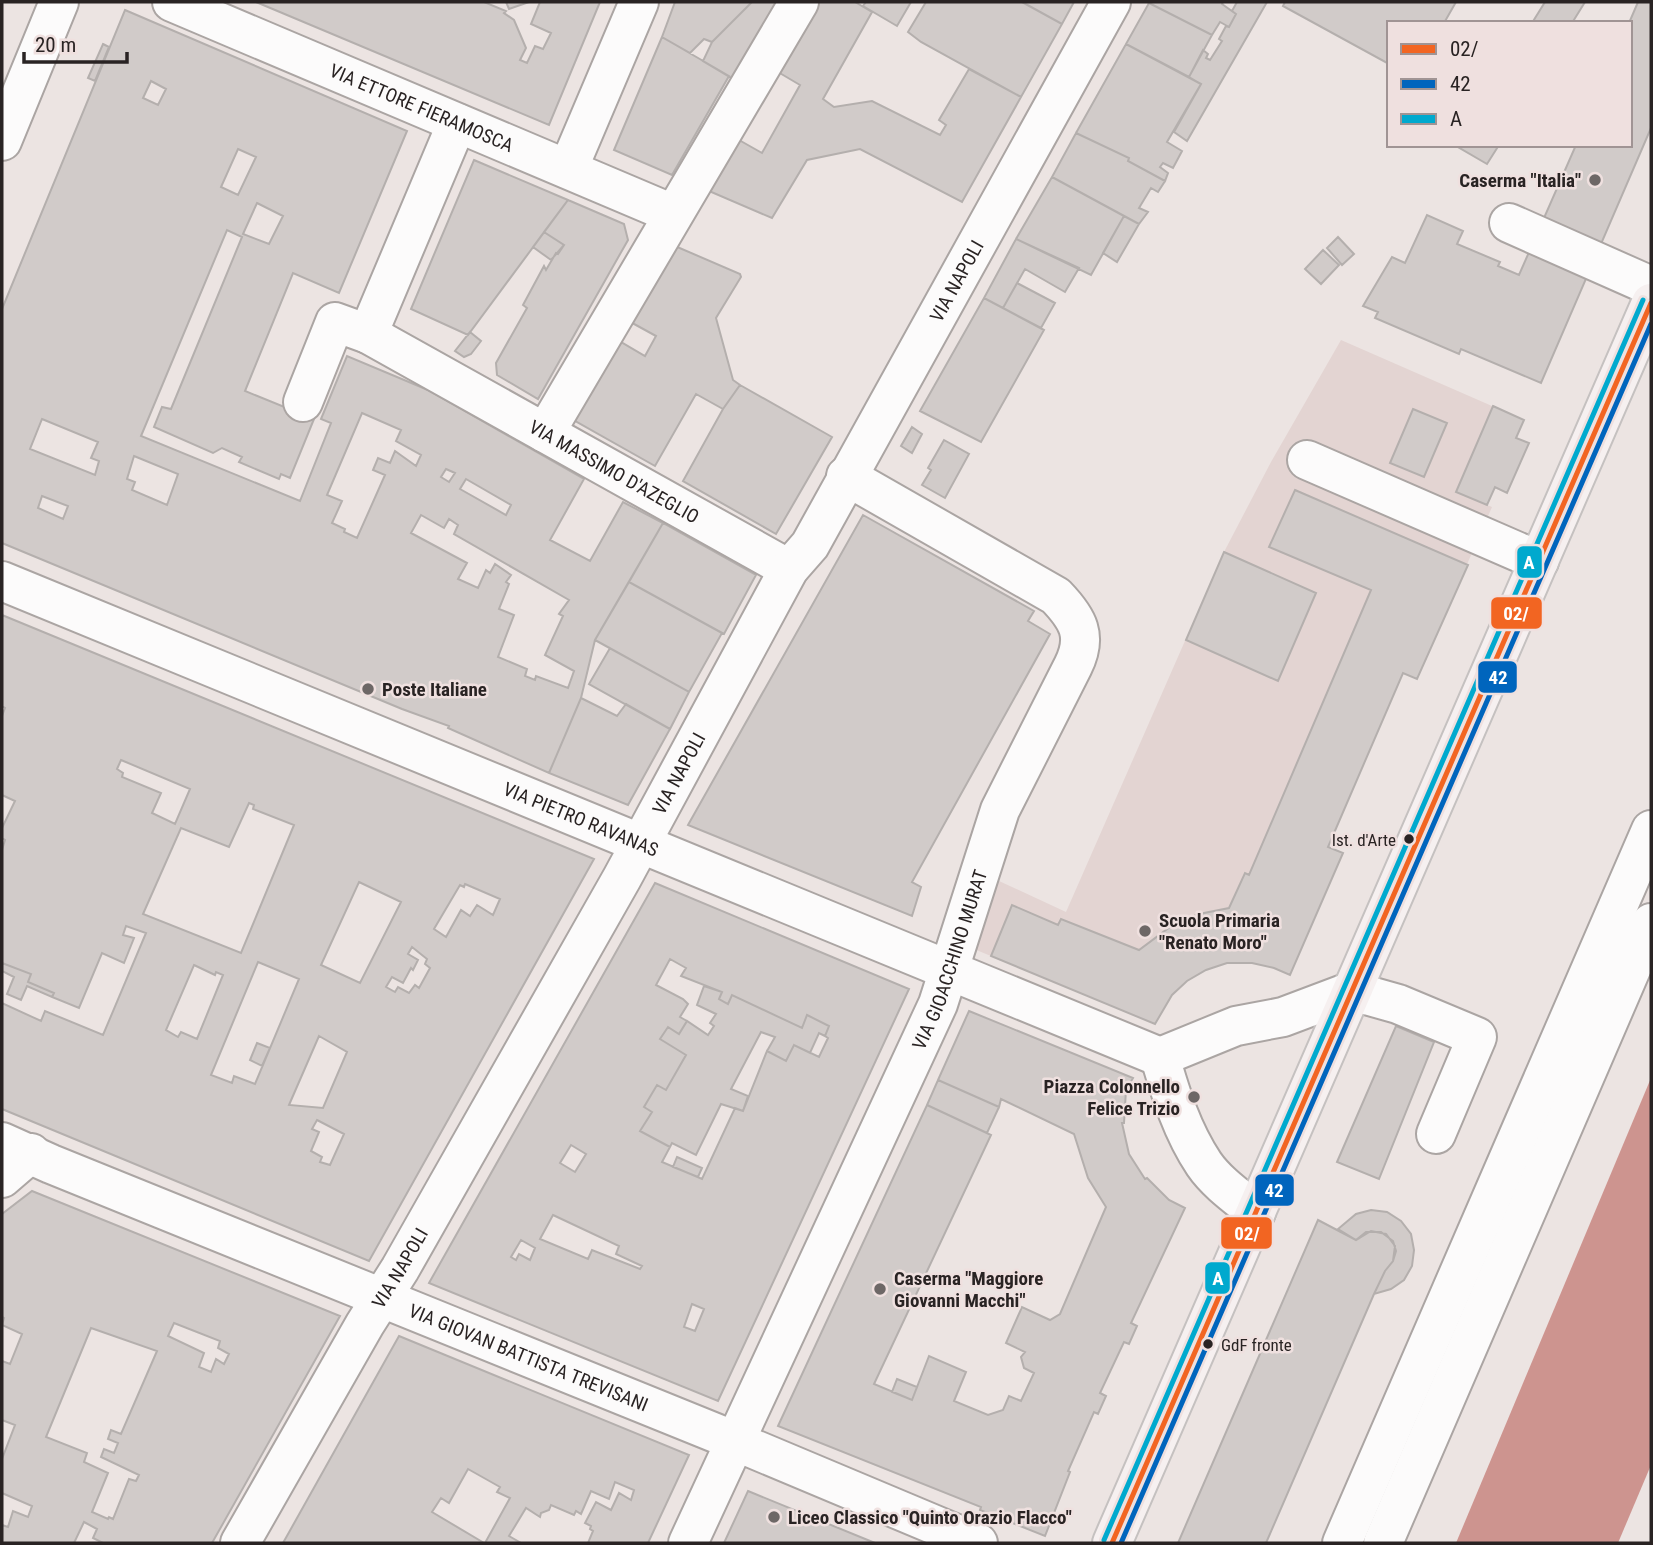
<svg xmlns="http://www.w3.org/2000/svg" width="1653" height="1545" font-family="'Roboto Condensed',sans-serif">
<style>
.built{fill:#e3d4d2}
.water{fill:#cd948f}
.building{fill:#d1cbc9;stroke:#b4afad;stroke-width:2;fill-rule:evenodd}
.lines{fill:none;stroke-linecap:round;stroke-linejoin:round}
.minor-casing{stroke:#aba5a3;stroke-width:42}
.major-casing{stroke:#c5c1c0;stroke-width:42}
.minor{stroke:#fcfbfb;stroke-width:38}
.major{stroke:#f6f0f0;stroke-width:38}
.bus-1-casing{stroke:#efe0df;stroke-width:10}
.bus-2-casing{stroke:#efe0df;stroke-width:10}
.bus-3-casing{stroke:#efe0df;stroke-width:10}
.bus-1{stroke:#f26522;stroke-width:5}
.bus-2{stroke:#0065bd;stroke-width:5}
.bus-3{stroke:#00a9ce;stroke-width:5}
.poi-dot{fill:#6d6766;stroke:#efe0df;stroke-width:2.5}
.bus-dot{fill:#292323;stroke:#efe0df;stroke-width:2.5}
.labels{text-anchor:middle;stroke-width:5;stroke-linejoin:round;paint-order:stroke}
.bus-label{font-size:17px;fill:#292323;stroke:#efe0df;text-anchor:end}
.street-label{font-size:19px;fill:#292323;stroke:#efe0df}
.poi-label{font-size:19px;font-weight:bold;fill:#292323;stroke:#efe0df;text-anchor:start}
.line-badge{stroke:#efe0df;stroke-width:2.5}
.badge-label{font-size:19px;text-anchor:middle;font-weight:bold;fill:#fff}
</style>
<rect width="100%" height="100%" fill="#ece4e2"/>
<path class="built" d="M1341 340 1524 420 1516 438 1529 443 1507 493 1494 488 1487 505 1492 507 1417 679 1403 673 1328 846 1343 853 1290 975 1274 968 1252 963H1227L1206 970 1187 981 1172 995 1155 1024 974 949 999 881 1066 912 1224 552 1271 462Z"/>
<path class="water" d="M1651 1078V1465L1618 1543H1456Z"/>
<path class="building" d="M256 2H484L506 11 504 13 514 20 526 48 520 60 527 63 535 46 543 49 551 33 531 24 540 2H600L549 125Z
M506 2H529L509 9Z
M675 2H752L712 42 704 39 690 53 662 37Z
M752 2H785L740 83 703 61 712 42Z
M818 2H855L872 12 823 99 834 107 872 101 940 135 946 125 939 120 969 69 1021 97 962 202 860 149 807 160 772 218 709 191 739 140 762 153 800 85 778 72Z
M866 2H911L897 26 863 6Z
M926 2H1022L1062 24 1021 97 921 42 908 32Z
M1022 2H1074L1062 24Z
M1150 2H1223L1222 4 1236 14 1229 27 1220 22 1212 35 1149 3Z
M1237 2H1267L1187 141 1174 132 1201 84 1189 77 1203 50 1208 54 1206 58 1210 60 1222 41 1219 39 1226 26 1229 27 1236 14 1232 11Z
M1285 2H1456L1444 23H1389V64L1283 6Z
M1545 2H1585L1572 23H1532Z
M1638 2H1651V128L1541 383 1461 349 1459 354 1375 318 1378 312 1363 306 1392 257 1405 263 1427 215 1463 231 1457 244 1500 262 1498 266 1519 275 1576 145H1630L1629 23Z
M1149 3 1212 35 1189 77 1126 44Z
M125 10 407 131 339 293 293 273 245 391 314 419 290 478 281 474 279 479 239 462 242 457 222 448 213 453 154 427 162 407 171 409 242 237 227 230 141 436 300 501 331 423 321 419 347 356 428 390 584 479 550 540 590 561 623 502 663 523 595 640 581 698 549 773 448 728 449 726 402 709 2 543V309ZM151 81 166 89 158 105 143 98ZM238 149 256 157 238 195 221 187ZM257 203 283 216 269 244 243 234ZM362 413 401 430 396 441 421 455 416 466 395 451 390 463 378 458 373 470 385 475 357 538 344 532 345 529 332 523 342 501 327 495ZM42 419 98 442 91 458 99 461 95 475 30 449ZM134 456 178 474 167 505 132 490 135 482 127 479ZM446 469 455 473 449 482 441 477ZM466 479 511 505 506 515 460 489ZM42 496 68 506 63 519 38 508ZM421 515 444 528 449 519 458 525 454 534 569 600 559 614 563 616 545 655 574 671 568 688 536 676 535 680 525 676 527 669 498 657 514 615 499 609 509 584 506 582 511 575 495 564 490 573 486 570 478 588 458 579 467 563 411 533Z
M662 37 729 76 672 175 614 150Z
M103 44 109 47 95 81 88 78Z
M1126 44 1201 84 1167 142 1182 151 1173 168 1163 163 1160 167 1168 173 1165 181 1128 161 1129 158 1076 133Z
M1076 133 1129 158 1128 161 1165 181 1158 192 1151 188 1139 208 1148 212 1139 224 1052 177Z
M1459 145H1499L1487 164 1458 147Z
M474 160 568 200 468 335 411 309Z
M1052 177 1124 216 1091 275 1016 239Z
M568 200 624 224 628 240 538 399 497 375 496 363 527 308 523 305 544 266 546 270 556 253 558 254 564 245 544 232Z
M1124 216 1139 224 1117 262 1103 253Z
M544 232 564 245 551 260 533 247Z
M1338 237 1354 254 1342 265 1327 248Z
M1016 239 1079 268 1065 292 1025 269 1003 308 984 298Z
M668 243 740 274 741 277 716 318 733 380 740 385 723 409 696 394 655 466 570 418 614 338 645 356 656 336 625 319Z
M1323 250 1339 265 1321 284 1305 269Z
M1017 283 1055 303 1041 328 1003 308Z
M984 298 1044 330 981 442 920 411Z
M470 332 481 341 471 354 464 357 455 351Z
M740 385 832 437 776 534 683 481 723 409Z
M1493 406 1524 420 1516 438 1529 443 1507 493 1495 487 1487 505 1456 492Z
M1413 409 1447 423 1424 477 1390 463Z
M912 427 922 434 912 453 901 446Z
M944 440 969 454 945 498 922 485 931 470 928 468Z
M1295 490 1468 565 1417 679 1403 673 1328 847 1343 853 1290 975 1274 968 1252 963H1227L1206 970 1187 981 1172 995 1155 1024 991 956 1012 905 1058 925 1061 919 1139 950 1174 924 1199 914 1229 908 1245 873 1249 875 1371 590 1269 547Z
M863 515 1034 611 1028 621 1050 634 912 882 921 887 912 916 688 825Z
M663 523 756 575 724 634 629 582Z
M1224 552 1316 593 1278 681 1186 640Z
M629 582 722 633 689 692 595 640Z
M2 615 594 859 369 1261 2 1109V1003L41 1021 45 1011 103 1035 146 933 126 926 123 935 134 938 124 963 102 953 79 1008 52 997 54 993 28 982 31 974 2 963V850L5 840 2 838V828L15 801 2 795V716L5 708 2 706ZM121 760 190 789 175 824 152 813 161 793 122 777 123 773 117 769ZM249 803 254 805 253 809 294 825 241 953 143 914 181 828 229 847ZM359 882 401 902 360 983 321 965ZM465 884 500 899 493 915 477 905 470 916 461 910 446 937 434 929 460 885 464 887ZM412 947 427 959 425 964 430 968 419 988 415 985 409 993 398 987 395 992 386 987 392 977 403 983 411 968 413 970 418 960 408 954ZM258 962 299 979 255 1084 234 1076 232 1083 211 1075ZM194 965 215 975 216 972 223 975 197 1039 181 1032 178 1037 166 1030ZM319 1036 347 1052 323 1108 289 1105ZM317 1120 344 1134 330 1165 320 1162 322 1157 311 1151 319 1132 312 1129Z
M610 648 689 692 670 729 589 684Z
M581 698 617 716 626 704 670 729 628 805 549 773Z
M655 883 909 989 718 1401 429 1283ZM670 959 686 968 681 976 722 992 719 999 728 1004 732 995 802 1028 807 1015 829 1026 825 1036 828 1038 819 1057 794 1045 786 1061 767 1051 743 1111 735 1108 702 1179 662 1162 670 1147 640 1131 652 1112 644 1107 657 1085 666 1090 686 1055 660 1039 668 1027 679 1034 687 1021 680 1017 688 1004 683 999 656 985ZM571 1145 586 1154 575 1172 560 1163ZM553 1215 619 1246 616 1254 642 1266 640 1269 592 1250 588 1259 540 1239ZM521 1240 535 1248 530 1260 519 1254 516 1260 511 1257ZM692 1304 704 1309 695 1331 684 1327Z
M2 963 31 974 28 982 54 993 52 997 27 986 21 1000 7 994 14 977 2 971Z
M704 986 722 992 719 999 728 1004 732 995 802 1028 807 1015 829 1026 825 1036 819 1033 810 1053 794 1045 786 1061 767 1051 775 1037 761 1032 731 1089 748 1096 743 1111 721 1104 696 1155 672 1143 670 1147 640 1131 652 1112 644 1107 657 1085 666 1090 686 1055 660 1039 668 1027 679 1034 687 1021 708 1035 714 1026 710 1023 716 1014 697 1005Z
M969 1011 1133 1078 1126 1090 1124 1123H1122L1129 1154 1145 1179 1147 1178 1169 1200 1185 1208 1131 1323 1137 1326 1129 1344 1124 1342 1100 1393 1106 1396 1098 1414 1094 1412 1068 1471 1070 1472 1045 1536 980 1510 981 1507 778 1426 927 1105 991 1135 874 1384 912 1400 929 1356 966 1372 954 1401 988 1415 1003 1410 1009 1396 1021 1401 1034 1373 1024 1368 1021 1357 1025 1352 1006 1343 1022 1307 1050 1320 1060 1314 1106 1207 1088 1178 1074 1134 1001 1099 999 1107 938 1080Z
M1396 1026 1434 1042 1379 1179 1337 1162Z
M257 1043 270 1048 262 1066 250 1060Z
M938 1080 999 1107 987 1133 927 1105Z
M677 1157 702 1168 698 1177 673 1167Z
M32 1191 340 1316 212 1543H103L93 1538 97 1529 84 1522 74 1543H2V1525L8 1527 13 1511 28 1517 32 1506 2 1493V1459L15 1425 2 1420V1361L10 1364 22 1334 2 1325 4 1318 2 1317V1214ZM174 1323 220 1341 218 1348 229 1354 224 1364 216 1359 211 1372 199 1367 204 1353 168 1336ZM91 1328 157 1351 121 1434 111 1430 108 1439 118 1443 114 1453 104 1449 101 1457 139 1475 136 1481 129 1479 113 1519 109 1517 108 1519 92 1512 108 1473 84 1462 87 1453 46 1437Z
M1371 1210 1387 1212 1401 1221 1411 1234 1414 1250 1412 1266 1404 1280 1391 1289 1374 1294 1385 1271 1393 1261 1396 1251 1393 1241 1381 1232H1366L1356 1240 1338 1229 1356 1214Z
M1318 1220 1356 1240 1371 1231 1386 1234 1395 1246 1393 1261 1385 1271 1374 1294 1266 1543H1178Z
M399 1336 689 1455 648 1543H588L593 1531 590 1529 591 1526 585 1523 596 1502 611 1510 619 1493 631 1500 634 1490 615 1482 609 1499 591 1491 581 1514 576 1511 574 1515 551 1505 549 1510 541 1513 540 1517 526 1508 509 1536 521 1543H485L510 1498 497 1492 500 1487 468 1469 449 1503 441 1498 432 1512 484 1543H283Z
M897 1379 917 1387 912 1400 892 1392Z
M748 1491 875 1543H724Z"/>
<g class="lines">
<g class="minor-casing">
<g id="minor">
<path id="s1" d="M172 2 673 214"/>
<path id="s2" d="M457 123 368 334 789 569"/>
<path d="M2 141 59 2"/>
<path d="M568 169 639 2"/>
<path d="M1509 223 1651 286"/>
<path d="M303 402 335 322 368 334"/>
<path d="M545 433 799 2"/>
<path d="M1307 460 1539 561"/>
<path id="s3" d="M2 581 1160 1057"/>
<path d="M1160 1057 1236 1026 1283 1017 1352 991 1398 1004 1477 1037 1436 1134"/>
<path d="M1160 1057C1171 1095 1182 1131 1204 1164 1217 1183 1239 1198 1256 1212"/>
<path id="s4" d="M2 1142 51 1164 718 1434 978 1543"/>
<path d="M2 1178 31 1153"/>
<path id="s5" d="M240 1543 365 1324 400 1269 622 878 789 569 810 545 1111 2"/>
<path id="s6" d="M688 1543 938 1004 1000 810 1073 666C1088 636 1078 619 1056 596L846 476"/>
<path d="M1342 1543 1651 830"/>
<path d="M1383 1543 1651 923"/>
</g>
</g>
<g class="major-casing">
<path id="major" d="M1112 1543 1651 303"/>
</g>
<use href="#minor" class="minor"/>
<use href="#major" class="major"/>
<g class="bus-1-casing">
<path id="bus-1" d="M1112 1543 1651 303"/>
</g>
<g class="bus-2-casing">
<path id="bus-2" d="M1121 1543 1651 324"/>
</g>
<g class="bus-3-casing">
<path id="bus-3" d="M1104 1540 1643 300"/>
</g>
<use href="#bus-1" class="bus-1"/>
<use href="#bus-2" class="bus-2"/>
<use href="#bus-3" class="bus-3"/>
</g>
<g class="poi-dot">
<circle cx="1595" cy="180" r="7"/>
<circle cx="368" cy="689" r="7"/>
<circle cx="1145" cy="931" r="7"/>
<circle cx="1194" cy="1097" r="7"/>
<circle cx="880" cy="1289" r="7"/>
<circle cx="774" cy="1517" r="7"/>
</g>
<g class="bus-dot">
<circle cx="1409" cy="839" r="6"/>
<circle cx="1208" cy="1344" r="6"/>
</g>
<g class="labels">
<g class="bus-label">
<text x="1396" y="846">Ist. d'Arte</text>
<text x="1221" y="1351" text-anchor="start">GdF fronte</text>
</g>
<g class="street-label">
<text dy="7" stroke="none"><textPath href="#s1" startOffset="271">VIA ETTORE FIERAMOSCA</textPath></text>
<text dy="7" stroke="none"><textPath href="#s5" startOffset="1452">VIA NAPOLI</textPath></text>
<text dy="7" stroke="none"><textPath href="#s2" startOffset="511">VIA MASSIMO D'AZEGLIO</textPath></text>
<text dy="7" stroke="none"><textPath href="#s5" startOffset="886">VIA NAPOLI</textPath></text>
<text dy="7" stroke="none"><textPath href="#s3" startOffset="626">VIA PIETRO RAVANAS</textPath></text>
<text dy="7" stroke="none"><textPath href="#s6" startOffset="640">VIA GIOACCHINO MURAT</textPath></text>
<text dy="7" stroke="none"><textPath href="#s5" startOffset="318">VIA NAPOLI</textPath></text>
<text dy="7" stroke="none"><textPath href="#s4" startOffset="569">VIA GIOVAN BATTISTA TREVISANI</textPath></text>
</g>
<g class="poi-label">
<text x="1581" y="187" text-anchor="end">Caserma "Italia"</text>
<text x="382" y="696">Poste Italiane</text>
<text x="1159" y="927">Scuola Primaria<tspan x="1159" dy="22">"Renato Moro"</tspan></text>
<text x="1180" y="1093" text-anchor="end">Piazza Colonnello<tspan x="1180" dy="22">Felice Trizio</tspan></text>
<text x="894" y="1285">Caserma "Maggiore<tspan x="894" dy="22">Giovanni Macchi"</tspan></text>
<text x="788" y="1524">Liceo Classico "Quinto Orazio Flacco"</text>
</g>
</g>
<g class="line-badge">
<rect x="1516" y="545" width="27" height="34" rx="7" fill="#00a9ce"/>
<rect x="1490" y="596" width="53" height="34" rx="7" fill="#f26522"/>
<rect x="1477" y="660" width="41" height="34" rx="7" fill="#0065bd"/>
<rect x="1254" y="1173" width="41" height="34" rx="7" fill="#0065bd"/>
<rect x="1220" y="1216" width="53" height="34" rx="7" fill="#f26522"/>
<rect x="1204" y="1261" width="27" height="34" rx="7" fill="#00a9ce"/>
</g>
<g class="badge-label">
<text x="1529" y="569">A</text>
<text x="1516" y="620">02/</text>
<text x="1498" y="684">42</text>
<text x="1274" y="1197">42</text>
<text x="1247" y="1240">02/</text>
<text x="1218" y="1285">A</text>
</g>
<rect width="1653" height="1545" fill="none" stroke="#292323" stroke-width="7"/>
<rect x="1387" y="21" width="245" height="126" fill="#efe0df" stroke="#a09494" stroke-width="2"/>
<rect x="1401" y="44" width="35" height="10" fill="#f26522" stroke="#a09494" stroke-width="2"/>
<text x="1450" y="56" font-size="21" fill="#292323">02/</text>
<rect x="1401" y="79" width="35" height="10" fill="#0065bd" stroke="#a09494" stroke-width="2"/>
<text x="1450" y="91" font-size="21" fill="#292323">42</text>
<rect x="1401" y="114" width="35" height="10" fill="#00a9ce" stroke="#a09494" stroke-width="2"/>
<text x="1450" y="126" font-size="21" fill="#292323">A</text>
<path d="M24 52v10h103v-10" fill="none" stroke="#292323" stroke-width="3.5"/>
<text x="35" y="52" font-size="21" fill="#292323" stroke="#efe0df" stroke-width="5" paint-order="stroke">20 m</text>
</svg>
